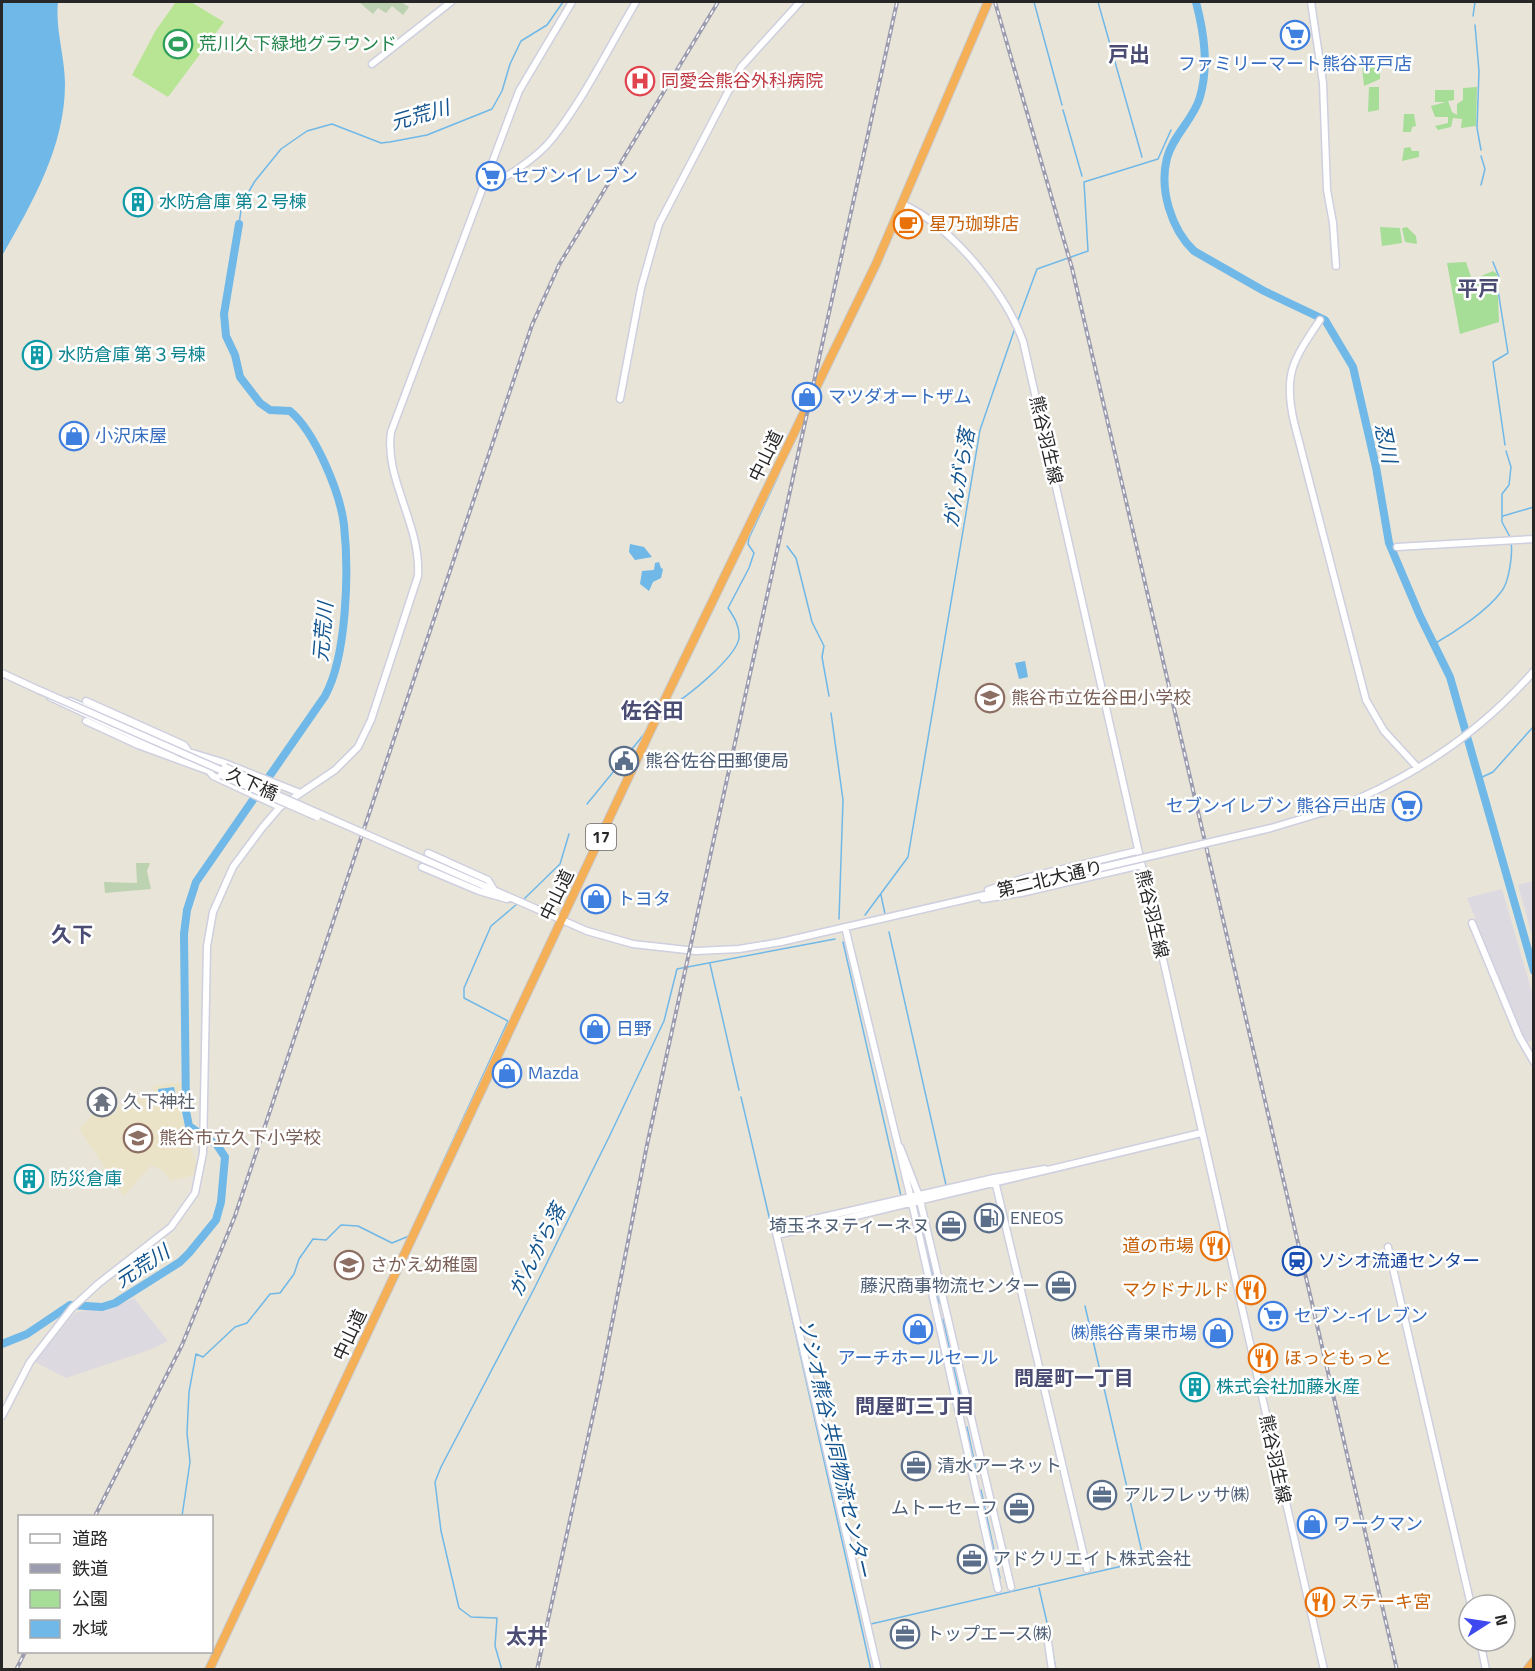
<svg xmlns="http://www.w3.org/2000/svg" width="1535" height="1671" font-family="'Titillium Web','Noto Sans JP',sans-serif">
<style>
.industrial{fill:#dcd9e1}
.education{fill:#eae3c8}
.green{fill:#a6dd97}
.cemetery{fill:#bcd2b0}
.pitch{fill:#b7e593}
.water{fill:#6fb8e7}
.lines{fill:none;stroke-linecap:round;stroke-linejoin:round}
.stream{stroke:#6fb8e7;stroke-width:1.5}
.river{stroke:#6fb8e7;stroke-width:8}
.secondary-casing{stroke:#cecfdf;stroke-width:9}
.highway-casing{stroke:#c7c7c7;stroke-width:10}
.secondary{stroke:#fff;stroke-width:6}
.highway{stroke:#f5b057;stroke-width:8}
.rail-casing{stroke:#9c9cb0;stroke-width:4}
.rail{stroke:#fff;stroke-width:1.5;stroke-dasharray:4.5;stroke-linecap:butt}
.secondary-bridge-casing{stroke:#cecfdf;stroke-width:9;stroke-linecap:butt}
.secondary-bridge{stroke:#fff;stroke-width:6}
.labels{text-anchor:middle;stroke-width:5;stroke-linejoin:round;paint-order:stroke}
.shield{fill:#fff;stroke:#686868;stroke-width:1.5}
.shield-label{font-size:16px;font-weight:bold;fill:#272727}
.leisure-label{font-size:18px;fill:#27864d;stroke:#fff;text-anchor:start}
.shop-label{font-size:18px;fill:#366cbe;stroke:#fff;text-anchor:start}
.health-label{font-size:18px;fill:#be3a42;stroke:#fff;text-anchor:start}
.culture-label{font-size:18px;fill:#0d838f;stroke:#fff;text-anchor:start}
.food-label{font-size:18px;fill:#c56008;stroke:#fff;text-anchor:start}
.street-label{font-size:18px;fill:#272727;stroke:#fff}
.education-label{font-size:18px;fill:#785e54;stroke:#fff;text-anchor:start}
.service-label{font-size:18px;fill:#4e5e75;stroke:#fff;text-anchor:start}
.worship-label{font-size:18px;fill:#5b616d;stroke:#fff;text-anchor:start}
.transit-label{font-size:18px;fill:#164399;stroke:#fff;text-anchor:start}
.water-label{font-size:20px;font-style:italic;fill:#13548e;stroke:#fff}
.neighbourhood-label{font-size:20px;font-weight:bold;fill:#4a4c74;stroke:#fff}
.quarter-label{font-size:21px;font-weight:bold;fill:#4a4c74;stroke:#fff}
</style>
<rect width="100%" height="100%" fill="#e9e4d8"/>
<path class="industrial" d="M1533 881H1534L1533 939 1518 885Z
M1502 889 1533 996V1040L1525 1043 1467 898Z
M134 1298 168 1341 152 1349 66 1378 35 1362 75 1313 85 1310 112 1308Z"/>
<path class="education" d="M169 1083H182L180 1101 182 1119 192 1133 189 1143 197 1164 194 1175 171 1181 162 1170 151 1165 124 1196 79 1129 96 1111 103 1116 117 1113V1107H123L122 1100 154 1095 153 1086Z"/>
<path class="green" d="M1362 66H1380V79L1364 86Z
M1369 87H1379V110L1368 112Z
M1477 87 1476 126 1461 128 1462 119 1453 118 1451 127 1438 130 1435 126 1448 123V117H1435L1431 106 1446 102H1435V90H1454V100L1448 101 1452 112 1457 115V104L1463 100V88Z
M1404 114H1414L1416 126 1412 127 1411 132H1403Z
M1410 147 1412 151H1419V157L1402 161 1404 148Z
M1380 227 1400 228 1402 243 1382 246Z
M1407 227 1416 236 1417 244 1405 242 1402 228Z
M1466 262 1472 280 1493 271 1497 274 1499 322 1460 334 1447 263Z"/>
<path class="cemetery" d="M359 2H401L409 7 403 15 392 6 386 13 378 8 373 14Z
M136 863H150L147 871 151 889 105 893 104 882 137 883Z"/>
<path class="pitch" d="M176 2H191L224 22 168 97 132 75 156 30Z"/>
<path class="water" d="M2 2H58C55 29 65 57 65 84 65 147 32 203 2 256Z
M630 544 644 547 652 557 635 560 629 552Z
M659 562 661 568 663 569 661 578 653 582 649 591 640 584 642 571 654 570 655 563Z
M1025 661 1028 677 1019 679 1015 663Z
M174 1087 176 1096 159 1098 158 1089Z"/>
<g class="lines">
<path class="stream" d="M1034 2 1062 105
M1098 2 1142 157
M1473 16 1475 2
M1475 25 1479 71 1477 128 1481 150
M1063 110 1082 176
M1481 185 1485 169 1481 156
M239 224 242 203 255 181 281 149 307 131 332 124 381 143 390 142 427 135 492 109 502 91 510 64 521 41 547 25 563 2
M1493 262 1499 277 1497 284 1508 353 1493 362 1505 445
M1017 323 1037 269 1088 251 1084 182 1158 159 1171 130
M1506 451 1511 467 1509 485 1502 494V522L1510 537
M1503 516 1534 507
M787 546 796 558 812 622 824 646 822 657 829 696
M1434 644C1455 632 1487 611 1501 592 1509 583 1513 554 1511 542
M668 707C685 700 737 656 739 638 740 626 734 617 728 608L749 568 754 553 748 544 749 538 779 474
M831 713 843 800 839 919
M1480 778 1493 772 1534 726
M587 804 645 733 654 714
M881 895 885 914
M524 899 560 864 569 834
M865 915 908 857 980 430 1015 328
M889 932 946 1185
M843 942 901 1196
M710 964 739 1090
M2 1043V1038
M741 1097 771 1225
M920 1217 939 1303
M412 1229 508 1021 464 998V988L491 926 517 904
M773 1233 871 1670
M943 1319 964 1413
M967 1427 977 1474
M981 1490 1000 1578
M182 1516 190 1462 187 1433 189 1392 196 1354 203 1357 235 1327 247 1323 270 1294 280 1293 294 1274 299 1259 313 1239 326 1240 341 1225 358 1226 392 1243 409 1236
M1039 1588 1048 1627
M871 1624 1144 1561 1085 1306
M1050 1638 1056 1670
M502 1670 495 1646 497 1618 471 1617 459 1608 441 1531 435 1482 441 1467 535 1287 610 1135 664 1021 677 969 835 939"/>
<path class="river" d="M1196 2C1204 33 1209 65 1200 97 1194 119 1173 135 1167 158 1159 189 1171 229 1194 251L1264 291 1325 320 1353 367 1376 467 1389 543 1420 616 1450 677 1534 971
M2 1344 27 1334 70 1305 102 1307 115 1303 180 1262 189 1253 216 1220 221 1202 225 1157 217 1145 189 1126 186 1111 184 934 187 910 196 882 325 696C347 656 349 571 344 525 340 492 315 432 290 411L270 410 260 403 240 377 235 355 226 336 224 314 239 224"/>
<g class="secondary-casing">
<path id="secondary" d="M1311 2 1323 83 1327 190 1333 223 1336 266
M372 64 451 2
M485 182C502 185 541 153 552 139 585 97 609 47 636 2
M902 204C951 225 1005 292 1023 341L1324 1670
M1320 320C1293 360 1283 374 1294 422L1366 700 1384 731 1418 768
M620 399 641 288 659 224 741 67 800 2
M1397 547 1534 539
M2 673 43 692
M50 697 174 755
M70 701 189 752 222 762 300 793
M86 701 184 745 189 752
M86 721 138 745 209 771 213 776 280 807
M1331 810C1409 780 1479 734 1534 671
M368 835 587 931 633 944 696 951 739 949 781 942 1019 887
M428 853 488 880 494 890
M422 867 479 891 507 899
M988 890 1025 878 1137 851
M983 899 1021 893 1141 865
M1472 923 1519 1036 1534 1062
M845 927 912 1203 998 1589
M900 1147 919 1196 1011 1587
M995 1181 1087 1569
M777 1235 1201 1133
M1388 1247 1471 1605
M2 1416 30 1362 72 1308 98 1284 171 1227 195 1193 203 1153 207 946 213 912 233 867 262 828 280 807 335 770 358 747 371 720 418 576C421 524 384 479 391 432L519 91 572 2
M1046 1628 1052 1670
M1480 1641 1486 1670
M877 1667 775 1228 994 1178 1045 1169"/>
</g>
<g class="highway-casing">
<path id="highway" d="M209 1670 669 691 876 264 988 2
M1527 1670 1534 1661"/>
</g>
<use href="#secondary" class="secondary"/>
<use href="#highway" class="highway"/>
<g class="rail-casing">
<path id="rail" d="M995 2 1072 268 1397 1670
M95 1516 182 1345 235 1216 532 325 559 265 718 2
M16 1670 25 1652
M537 1670 601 1379 647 1145 897 2"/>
</g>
<use href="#rail" class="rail"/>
<g class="secondary-bridge-casing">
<path id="secondary-bridge" d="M39 690 368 835
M225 767 249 778
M221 775 317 817
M1019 887 1271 828 1331 810"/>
</g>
<use href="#secondary-bridge" class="secondary-bridge"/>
</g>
<defs>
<g id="supermarket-ring" transform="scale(1.5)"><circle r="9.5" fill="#fff" stroke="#3f7fe0" stroke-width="1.5"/><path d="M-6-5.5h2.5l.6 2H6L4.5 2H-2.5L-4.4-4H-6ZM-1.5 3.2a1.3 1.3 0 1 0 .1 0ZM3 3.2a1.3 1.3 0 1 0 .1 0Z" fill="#3f7fe0"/></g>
<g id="stadium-ring" transform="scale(1.5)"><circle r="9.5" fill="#fff" stroke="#2e9e5b" stroke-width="1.5"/><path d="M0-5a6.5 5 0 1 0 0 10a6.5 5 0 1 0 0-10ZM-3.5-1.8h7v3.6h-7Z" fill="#2e9e5b"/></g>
<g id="hospital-ring" transform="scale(1.5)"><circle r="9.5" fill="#fff" stroke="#e0444e" stroke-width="1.5"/><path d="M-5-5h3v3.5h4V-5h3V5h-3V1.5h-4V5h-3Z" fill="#e0444e"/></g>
<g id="building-ring" transform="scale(1.5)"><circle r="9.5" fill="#fff" stroke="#0f9aa8" stroke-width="1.5"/><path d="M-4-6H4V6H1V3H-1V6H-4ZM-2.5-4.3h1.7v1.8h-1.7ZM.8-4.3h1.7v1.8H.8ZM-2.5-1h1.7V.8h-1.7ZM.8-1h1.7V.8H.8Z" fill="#0f9aa8"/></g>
<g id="cafe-ring" transform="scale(1.5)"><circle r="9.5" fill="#fff" stroke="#e8710a" stroke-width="1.5"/><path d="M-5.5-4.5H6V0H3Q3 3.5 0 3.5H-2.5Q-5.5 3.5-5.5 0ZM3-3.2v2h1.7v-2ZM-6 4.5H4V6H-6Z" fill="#e8710a"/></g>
<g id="shop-ring" transform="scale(1.5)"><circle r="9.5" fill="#fff" stroke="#3f7fe0" stroke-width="1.5"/><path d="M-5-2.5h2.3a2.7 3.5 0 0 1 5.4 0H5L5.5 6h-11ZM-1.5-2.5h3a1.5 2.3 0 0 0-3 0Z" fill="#3f7fe0"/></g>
<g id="school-ring" transform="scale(1.5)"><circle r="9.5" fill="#fff" stroke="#8d6e63" stroke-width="1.5"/><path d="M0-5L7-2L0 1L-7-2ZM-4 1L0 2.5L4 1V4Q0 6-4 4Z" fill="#8d6e63"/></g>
<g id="civic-ring" transform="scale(1.5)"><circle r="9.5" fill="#fff" stroke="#5c6f8a" stroke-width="1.5"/><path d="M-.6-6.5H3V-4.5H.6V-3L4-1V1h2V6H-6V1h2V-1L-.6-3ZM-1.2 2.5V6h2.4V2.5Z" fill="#5c6f8a"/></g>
<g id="temple-ring" transform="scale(1.5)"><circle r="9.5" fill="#fff" stroke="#6b7280" stroke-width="1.5"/><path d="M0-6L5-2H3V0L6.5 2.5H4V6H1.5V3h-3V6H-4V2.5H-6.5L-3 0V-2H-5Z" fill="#6b7280"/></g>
<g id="fuel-ring" transform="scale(1.5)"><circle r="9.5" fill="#fff" stroke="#5c6f8a" stroke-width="1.5"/><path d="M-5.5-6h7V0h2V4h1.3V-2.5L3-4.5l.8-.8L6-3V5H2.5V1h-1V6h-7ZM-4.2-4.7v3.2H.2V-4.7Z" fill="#5c6f8a"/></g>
<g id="office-ring" transform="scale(1.5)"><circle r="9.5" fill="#fff" stroke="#5c6f8a" stroke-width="1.5"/><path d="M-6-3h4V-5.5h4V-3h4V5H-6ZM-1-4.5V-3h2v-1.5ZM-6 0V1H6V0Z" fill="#5c6f8a"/></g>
<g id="restaurant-ring" transform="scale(1.5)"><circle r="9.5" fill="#fff" stroke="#e8710a" stroke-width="1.5"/><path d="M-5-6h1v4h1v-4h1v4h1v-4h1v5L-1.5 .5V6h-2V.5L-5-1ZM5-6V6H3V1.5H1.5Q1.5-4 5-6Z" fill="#e8710a"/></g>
<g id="station-ring" transform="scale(1.5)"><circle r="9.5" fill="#fff" stroke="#1a4fb4" stroke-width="1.5"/><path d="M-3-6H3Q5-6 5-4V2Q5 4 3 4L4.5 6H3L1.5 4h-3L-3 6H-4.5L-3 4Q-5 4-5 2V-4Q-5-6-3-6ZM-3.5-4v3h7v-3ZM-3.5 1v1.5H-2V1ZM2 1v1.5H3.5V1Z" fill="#1a4fb4"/></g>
</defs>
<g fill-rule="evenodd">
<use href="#supermarket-ring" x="1295" y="35"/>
<use href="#stadium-ring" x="178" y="44"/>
<use href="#hospital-ring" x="640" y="81"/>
<use href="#supermarket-ring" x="491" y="176"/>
<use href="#building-ring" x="138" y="202"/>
<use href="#cafe-ring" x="908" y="224"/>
<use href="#building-ring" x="37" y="355"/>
<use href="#shop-ring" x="807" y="397"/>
<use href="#shop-ring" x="74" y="436"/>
<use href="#school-ring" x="990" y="698"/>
<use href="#civic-ring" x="624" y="761"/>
<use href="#supermarket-ring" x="1407" y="806"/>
<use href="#shop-ring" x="596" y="899"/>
<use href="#shop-ring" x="595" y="1029"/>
<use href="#shop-ring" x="507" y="1073"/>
<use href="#temple-ring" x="102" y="1102"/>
<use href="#school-ring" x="138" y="1138"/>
<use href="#building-ring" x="29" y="1179"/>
<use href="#fuel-ring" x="989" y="1218"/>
<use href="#office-ring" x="951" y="1226"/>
<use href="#restaurant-ring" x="1215" y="1246"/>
<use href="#station-ring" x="1297" y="1261"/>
<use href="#school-ring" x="349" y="1265"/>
<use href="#office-ring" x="1061" y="1286"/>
<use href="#restaurant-ring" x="1251" y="1290"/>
<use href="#supermarket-ring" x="1273" y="1316"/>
<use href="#shop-ring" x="918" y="1329"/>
<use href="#shop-ring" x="1218" y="1333"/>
<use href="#restaurant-ring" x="1263" y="1358"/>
<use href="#building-ring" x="1195" y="1387"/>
<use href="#office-ring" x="916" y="1466"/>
<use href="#office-ring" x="1102" y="1495"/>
<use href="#office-ring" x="1019" y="1508"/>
<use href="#shop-ring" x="1312" y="1524"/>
<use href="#office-ring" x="972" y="1559"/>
<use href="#restaurant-ring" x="1320" y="1602"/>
<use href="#office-ring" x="905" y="1634"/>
</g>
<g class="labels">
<rect class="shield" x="586" y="824" width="30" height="26" rx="4.5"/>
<g class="shield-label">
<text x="601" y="843">17</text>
</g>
<g class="leisure-label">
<text x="199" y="50">荒川久下緑地グラウンド</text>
</g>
<g class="shop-label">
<text x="1295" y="70" text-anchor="middle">ファミリーマート熊谷平戸店</text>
<text x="512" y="182">セブンイレブン</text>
<text x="828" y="403">マツダオートザム</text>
<text x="95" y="442">小沢床屋</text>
<text x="1386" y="812" text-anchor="end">セブンイレブン 熊谷戸出店</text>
<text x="617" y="905">トヨタ</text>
<text x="616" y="1035">日野</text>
<text x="528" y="1079">Mazda</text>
<text x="1294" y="1322">セブン-イレブン</text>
<text x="1197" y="1339" text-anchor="end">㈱熊谷青果市場</text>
<text x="918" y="1364" text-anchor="middle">アーチホールセール</text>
<text x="1333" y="1530">ワークマン</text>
</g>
<g class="health-label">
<text x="661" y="87">同愛会熊谷外科病院</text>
</g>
<g class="culture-label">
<text x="159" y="208">水防倉庫 第２号楝</text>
<text x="58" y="361">水防倉庫 第３号楝</text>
<text x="50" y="1185">防災倉庫</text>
<text x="1216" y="1393">株式会社加藤水産</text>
</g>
<g class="food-label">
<text x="929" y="230">星乃珈琲店</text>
<text x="1194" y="1252" text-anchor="end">道の市場</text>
<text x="1230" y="1296" text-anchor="end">マクドナルド</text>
<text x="1284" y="1364">ほっともっと</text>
<text x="1341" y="1608">ステーキ宮</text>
</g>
<g class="street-label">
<text transform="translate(1046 440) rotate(77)" y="6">熊谷羽生線</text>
<text transform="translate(766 456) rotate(-64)" y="6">中山道</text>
<text transform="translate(252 784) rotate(24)" y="6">久下橋</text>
<text transform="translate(1050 879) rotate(-13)" y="6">第二北大通り</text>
<text transform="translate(557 895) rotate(-64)" y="6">中山道</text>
<text transform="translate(1152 914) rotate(77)" y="6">熊谷羽生線</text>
<text transform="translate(350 1335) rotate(-65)" y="6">中山道</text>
<text transform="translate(1275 1459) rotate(78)" y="6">熊谷羽生線</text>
</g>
<g class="education-label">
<text x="1011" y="704">熊谷市立佐谷田小学校</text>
<text x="159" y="1144">熊谷市立久下小学校</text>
<text x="370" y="1271">さかえ幼稚園</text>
</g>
<g class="service-label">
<text x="645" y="767">熊谷佐谷田郵便局</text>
<text x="1010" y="1224">ENEOS</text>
<text x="930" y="1232" text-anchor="end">埼玉ネヌティーネヌ</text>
<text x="1040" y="1292" text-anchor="end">藤沢商事物流センター</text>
<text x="937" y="1472">清水アーネット</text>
<text x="1123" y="1501">アルフレッサ㈱</text>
<text x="998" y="1514" text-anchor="end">ムトーセーフ</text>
<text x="993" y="1565">アドクリエイト株式会社</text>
<text x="926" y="1640">トップエース㈱</text>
</g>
<g class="worship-label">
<text x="123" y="1108">久下神社</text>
</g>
<g class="transit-label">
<text x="1318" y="1267">ソシオ流通センター</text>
</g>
<g class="water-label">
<text transform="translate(420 115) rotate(-16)" y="7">元荒川</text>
<text transform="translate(1386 443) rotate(78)" y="7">忍川</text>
<text transform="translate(959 478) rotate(-80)" y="7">がんがら落</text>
<text transform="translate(323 632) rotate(-85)" y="7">元荒川</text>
<text transform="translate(537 1250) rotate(-63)" y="7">がんがら落</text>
<text transform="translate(142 1266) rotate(-33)" y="7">元荒川</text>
<text transform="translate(835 1448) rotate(77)" y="7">ソシオ熊谷 共同物流センター</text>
</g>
<g class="neighbourhood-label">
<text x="1074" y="1385">問屋町一丁目</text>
<text x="915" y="1413">問屋町三丁目</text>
</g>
<g class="quarter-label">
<text x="1129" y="62">戸出</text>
<text x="1478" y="296">平戸</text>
<text x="652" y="718">佐谷田</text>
<text x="72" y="942">久下</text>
<text x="527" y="1644">太井</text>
</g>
</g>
<rect width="1535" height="1671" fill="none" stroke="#272727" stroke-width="6"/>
<rect x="18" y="1515" width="195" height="138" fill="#ffffff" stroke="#a9a9a9" stroke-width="1.5"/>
<rect x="30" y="1534" width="30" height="9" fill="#ffffff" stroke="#a9a9a9" stroke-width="1.5"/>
<text x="72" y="1545" font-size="18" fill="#272727">道路</text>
<rect x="30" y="1564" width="30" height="9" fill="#9c9cb0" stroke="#a9a9a9" stroke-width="1.5"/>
<text x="72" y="1575" font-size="18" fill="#272727">鉄道</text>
<rect x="30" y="1590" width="30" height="18" fill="#a6dd97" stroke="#a9a9a9" stroke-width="1.5"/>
<text x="72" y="1605" font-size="18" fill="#272727">公園</text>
<rect x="30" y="1620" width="30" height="18" fill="#6fb8e7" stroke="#a9a9a9" stroke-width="1.5"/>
<text x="72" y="1635" font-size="18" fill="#272727">水域</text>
<g transform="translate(1487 1623) rotate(78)"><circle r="28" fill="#ffffff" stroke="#a9a9a9" stroke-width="1.5"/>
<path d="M0-4.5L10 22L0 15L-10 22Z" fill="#3e49f0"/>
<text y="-9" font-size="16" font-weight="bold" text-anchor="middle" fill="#272727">N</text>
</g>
</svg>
